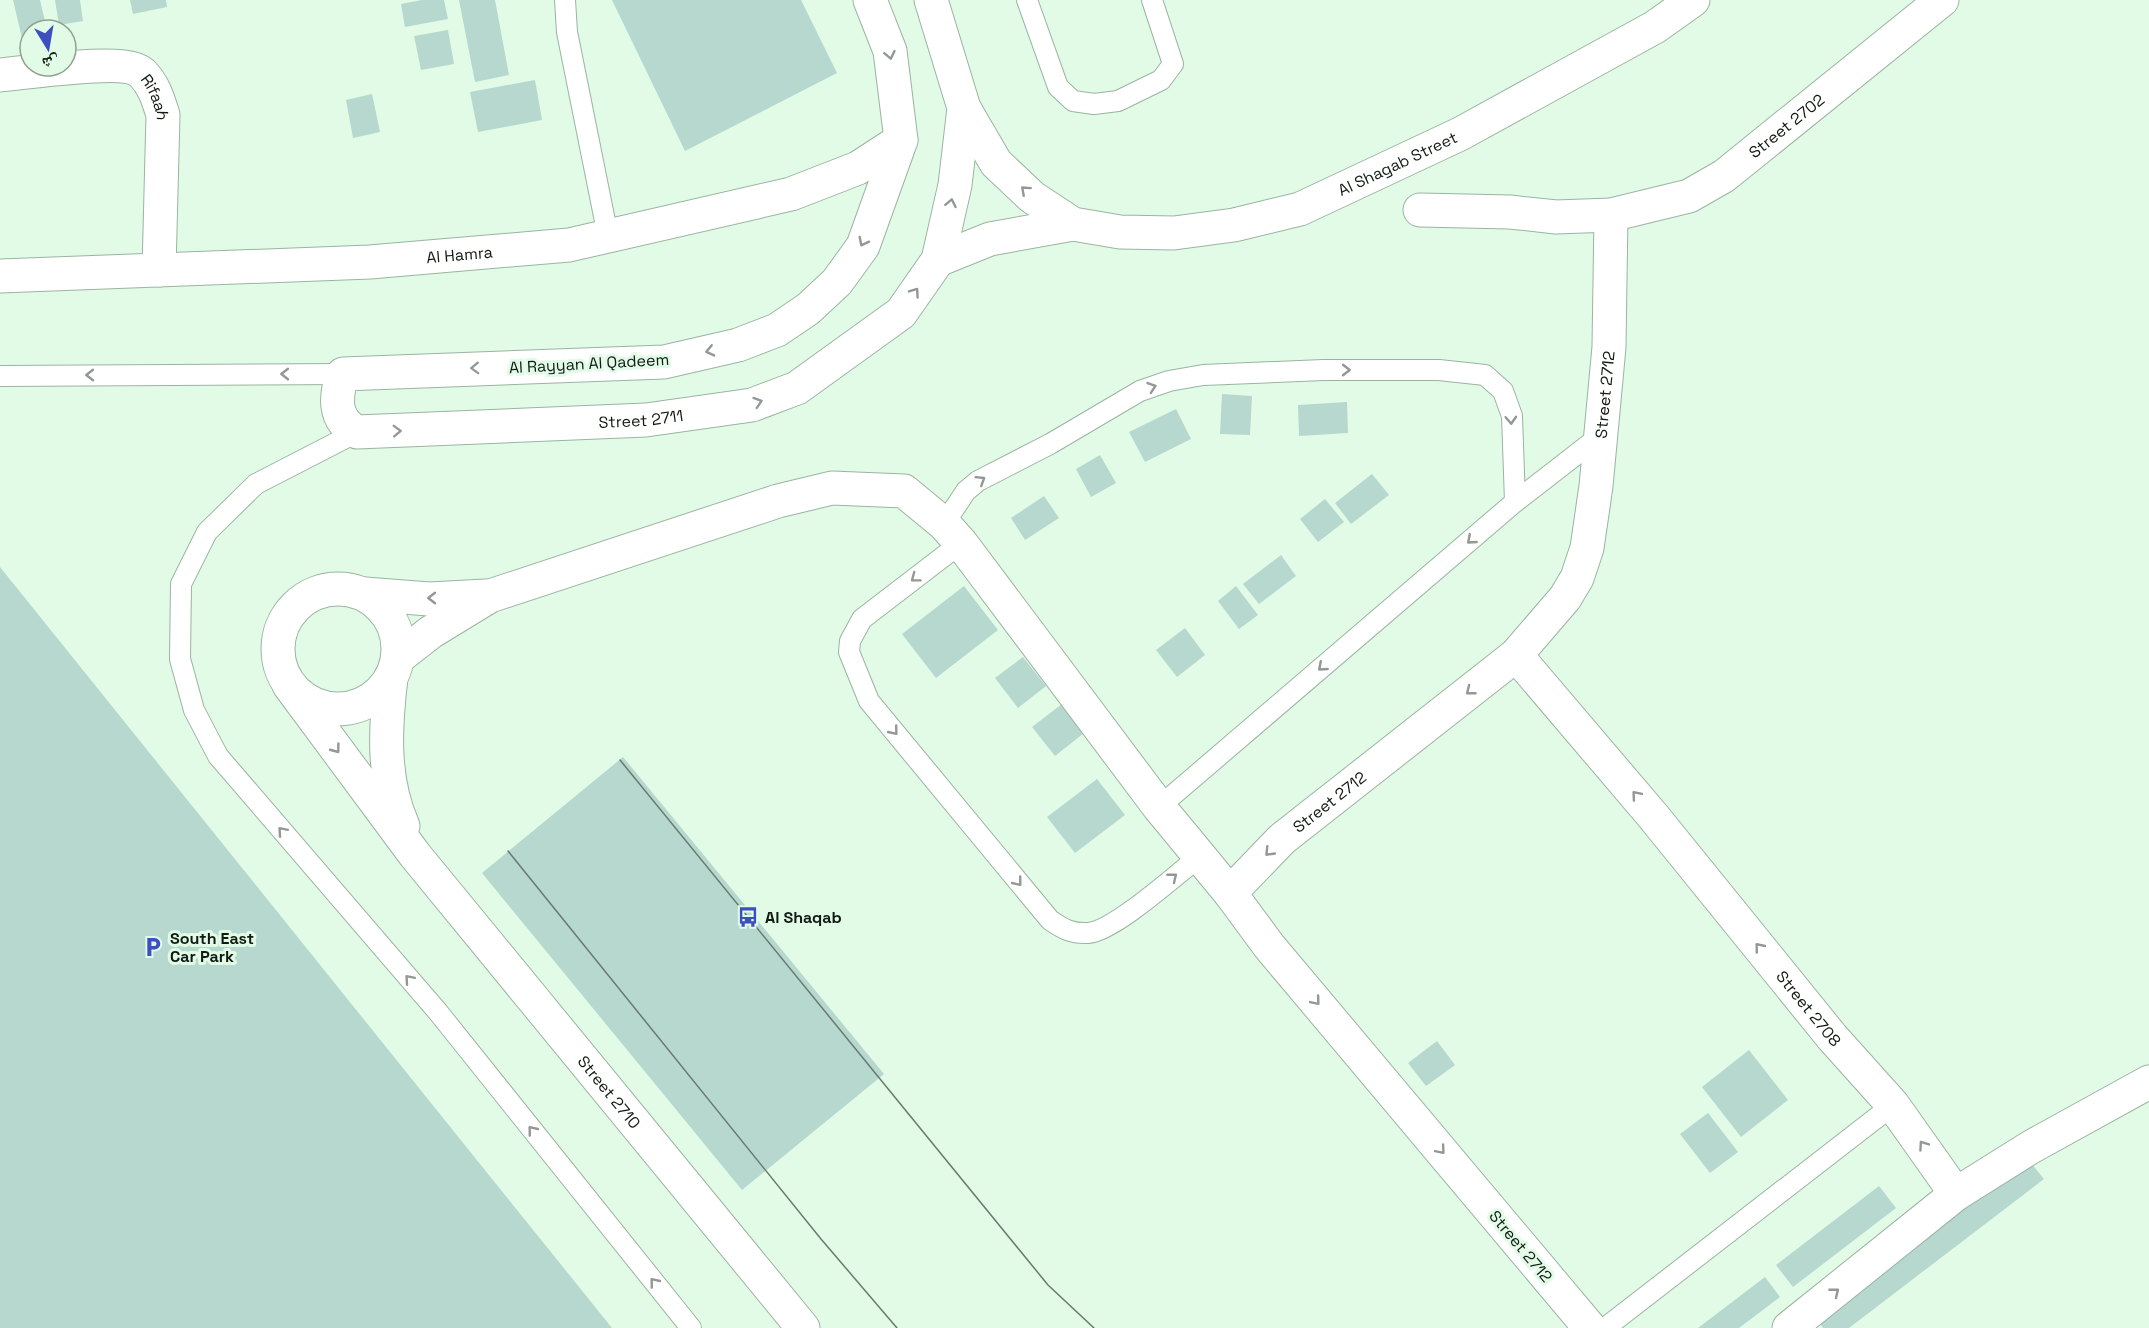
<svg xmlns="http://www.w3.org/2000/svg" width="2149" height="1328" font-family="'Space Grotesk','Noto Naskh Arabic',sans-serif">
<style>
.building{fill:#b6d8ce}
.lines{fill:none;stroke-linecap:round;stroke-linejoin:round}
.lane-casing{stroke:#9bb4a1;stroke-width:22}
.street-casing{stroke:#9bb4a1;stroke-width:35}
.lane{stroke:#fff;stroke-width:20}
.street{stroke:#fff;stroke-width:33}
.tram{stroke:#6a7a6e;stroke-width:1.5}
.oneway{stroke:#949895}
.labels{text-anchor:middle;stroke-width:6;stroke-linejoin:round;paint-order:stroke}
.street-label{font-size:16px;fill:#111a13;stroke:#e1fbe7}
.poi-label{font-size:16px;font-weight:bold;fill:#111a13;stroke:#e1fbe7;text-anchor:start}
</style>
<rect width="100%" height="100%" fill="#e1fbe7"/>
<path class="building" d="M13 0H40L47 30H30V36L22 38Z
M55 0H80L83 21 59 25Z
M130 0H166L167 7 133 14Z
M422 0H444L448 19 405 27 401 4Z
M459 0H495L509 75 475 82Z
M612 0H801L837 73 685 151Z
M448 30 454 64 421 70 414 36Z
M535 80 542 120 478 132 470 92Z
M372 94 380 132 353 138 346 100Z
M1222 394 1252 396 1250 435 1220 434Z
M1347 402 1348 433 1299 436 1298 405Z
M1176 409 1191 439 1145 462 1129 432Z
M1100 455 1116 483 1091 497 1076 469Z
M1372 474 1389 495 1351 524 1335 503Z
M1044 496 1059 518 1025 540 1011 518Z
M1325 499 1344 522 1318 542 1300 519Z
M1281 555 1296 576 1259 604 1243 584Z
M0 567 612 1328H0Z
M964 586 998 630 936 678 902 634Z
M1236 586 1258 615 1239 629 1218 601Z
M1185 628 1205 655 1177 677 1156 650Z
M1023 657 1046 686 1018 708 995 678Z
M1062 704 1084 733 1055 756 1032 727Z
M623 757 884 1074 742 1190 482 873Z
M1097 779 1125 815 1075 853 1047 817Z
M1437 1041 1455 1065 1426 1086 1408 1063Z
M1749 1050 1788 1100 1741 1137 1702 1087Z
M1708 1113 1738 1152 1710 1173 1680 1134Z
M2026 1157 2044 1179 1849 1328H1823L1816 1318Z
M1879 1186 1896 1208 1793 1287 1776 1265Z
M1765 1277 1780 1297 1739 1328H1698Z"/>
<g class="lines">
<g class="lane-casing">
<path id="lane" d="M565 0 567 32 608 236
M1027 0 1058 87 1073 101 1094 104 1118 101 1161 80 1173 64 1152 0
M0 376 343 374
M357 432 256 484 207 532 181 584 180 659 194 710 218 756 438 1012 691 1328
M944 524 966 491 978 481 1050 444 1140 391 1169 381 1203 375 1323 370H1439L1485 375 1503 391 1512 416 1515 502
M961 543 862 619 850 641 849 652 869 701 1050 920C1063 929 1072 934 1088 933 1113 932 1177 874 1199 857
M1159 807 1515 502 1600 436
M1605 1328 1893 1105"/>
</g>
<g class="street-casing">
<g id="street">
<path id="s1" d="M870 0 890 51 901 140 863 246 837 282 808 309 777 330 738 345 664 362 343 374C335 396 333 420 357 432L646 420 752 405 797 388 901 313 938 260 955 185 964 108 931 0"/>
<path id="s2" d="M0 75C27 73 125 57 142 73 154 85 158 99 163 115L159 270"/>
<path id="s3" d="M964 108 996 163 1032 197 1073 224 1120 232 1174 233 1234 225 1300 209 1460 134 1655 27 1693 0"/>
<path id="s4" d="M1420 210 1510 212 1556 217 1611 215 1689 196 1724 176 1942 0"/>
<path d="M938 260 990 239 1073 224"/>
<path id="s5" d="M0 276 370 262 569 245 791 194 858 168 901 140"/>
<circle cx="338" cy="649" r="60"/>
<path d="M365 594 429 599 486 596"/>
<path id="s6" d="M1516 655 1653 816 1832 1037 1893 1105 1956 1194"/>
<path d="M399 657 431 632 490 596 778 501 832 488 904 491 944 524 961 543 1159 807 1230 893"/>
<path d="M391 678C385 728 382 779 403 826"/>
<path id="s7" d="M289 685 415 855 803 1328"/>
<path id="s8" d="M1590 1328 1269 946 1230 893 1282 839 1516 655 1565 598 1577 578 1587 548 1596 486 1609 347 1611 215"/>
<path d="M1789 1328 1956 1194 2031 1147 2149 1082"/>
</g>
</g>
<use href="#lane" class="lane"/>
<use href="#street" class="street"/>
<path class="tram" d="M620 760 1048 1285 1094 1328
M508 851 821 1239 897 1328"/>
</g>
<defs><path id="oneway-chevron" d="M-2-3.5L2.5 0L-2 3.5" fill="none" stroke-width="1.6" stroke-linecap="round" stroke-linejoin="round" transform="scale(1.5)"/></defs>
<g class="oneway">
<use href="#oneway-chevron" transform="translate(890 55) rotate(78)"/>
<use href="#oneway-chevron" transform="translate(1025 190) rotate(-138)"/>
<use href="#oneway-chevron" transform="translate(951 203) rotate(-78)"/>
<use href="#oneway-chevron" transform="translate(863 242) rotate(117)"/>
<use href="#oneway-chevron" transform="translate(915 292) rotate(-55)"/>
<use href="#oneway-chevron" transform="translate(710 351) rotate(167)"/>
<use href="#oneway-chevron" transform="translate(475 368) rotate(178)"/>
<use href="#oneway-chevron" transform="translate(1346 370)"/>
<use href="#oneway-chevron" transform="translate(285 374) rotate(180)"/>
<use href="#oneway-chevron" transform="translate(90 375) rotate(180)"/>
<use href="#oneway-chevron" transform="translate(1152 387) rotate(-19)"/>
<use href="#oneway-chevron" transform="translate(758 402) rotate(-18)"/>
<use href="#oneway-chevron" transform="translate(1511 420) rotate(87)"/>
<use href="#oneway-chevron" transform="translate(397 431) rotate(-2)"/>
<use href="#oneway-chevron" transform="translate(981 480) rotate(-32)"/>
<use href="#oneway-chevron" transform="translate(1471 540) rotate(139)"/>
<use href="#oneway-chevron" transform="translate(915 578) rotate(143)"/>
<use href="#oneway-chevron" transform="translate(432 598) rotate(180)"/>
<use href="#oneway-chevron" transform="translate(1322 667) rotate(139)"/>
<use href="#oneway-chevron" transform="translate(1470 691) rotate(142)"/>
<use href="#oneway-chevron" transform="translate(894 731) rotate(51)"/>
<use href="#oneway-chevron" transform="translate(336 749) rotate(53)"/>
<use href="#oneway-chevron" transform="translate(1636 795) rotate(-130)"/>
<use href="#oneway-chevron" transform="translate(282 831) rotate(-131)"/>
<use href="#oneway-chevron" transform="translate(1269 852) rotate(134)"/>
<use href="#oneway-chevron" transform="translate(1173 877) rotate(-39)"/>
<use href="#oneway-chevron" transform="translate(1018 882) rotate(51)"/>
<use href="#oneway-chevron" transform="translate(1759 947) rotate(-129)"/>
<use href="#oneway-chevron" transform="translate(409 979) rotate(-131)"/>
<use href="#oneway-chevron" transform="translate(1316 1001) rotate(50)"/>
<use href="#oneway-chevron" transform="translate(532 1130) rotate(-129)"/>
<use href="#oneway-chevron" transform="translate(1923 1145) rotate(-125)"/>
<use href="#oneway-chevron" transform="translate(1441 1150) rotate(50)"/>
<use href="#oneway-chevron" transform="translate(654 1282) rotate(-129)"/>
<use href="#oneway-chevron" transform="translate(1835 1292) rotate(-39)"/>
</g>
<defs>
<g id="bus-bare" transform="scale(1.62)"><path d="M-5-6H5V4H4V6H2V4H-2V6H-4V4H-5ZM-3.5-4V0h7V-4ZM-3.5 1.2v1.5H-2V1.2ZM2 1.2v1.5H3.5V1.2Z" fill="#3d4ec1" stroke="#e1fbe7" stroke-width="2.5" paint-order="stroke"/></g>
<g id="parking-bare" transform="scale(1.62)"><path d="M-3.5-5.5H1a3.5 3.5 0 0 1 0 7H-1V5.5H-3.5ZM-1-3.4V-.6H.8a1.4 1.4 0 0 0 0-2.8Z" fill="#3d4ec1" stroke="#e1fbe7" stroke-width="2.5" paint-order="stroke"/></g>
</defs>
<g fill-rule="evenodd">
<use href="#bus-bare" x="748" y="917"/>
<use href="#parking-bare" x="153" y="947"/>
</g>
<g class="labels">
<g class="street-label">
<text dy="6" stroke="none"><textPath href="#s2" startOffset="172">Rifaah</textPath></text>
<text dy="6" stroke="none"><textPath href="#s4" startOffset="392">Street 2702</textPath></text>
<text dy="6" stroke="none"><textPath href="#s3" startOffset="500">Al Shagab Street</textPath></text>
<text dy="6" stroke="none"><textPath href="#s5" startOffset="460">Al Hamra</textPath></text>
<text transform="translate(589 363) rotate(-3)" y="6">Al Rayyan Al Qadeem</text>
<text dy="6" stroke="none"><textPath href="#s8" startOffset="1222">Street 2712</textPath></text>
<text dy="6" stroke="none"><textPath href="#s1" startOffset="1168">Street 2711</textPath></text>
<text dy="6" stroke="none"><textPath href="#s8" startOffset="700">Street 2712</textPath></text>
<text dy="6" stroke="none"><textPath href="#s6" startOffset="459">Street 2708</textPath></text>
<text dy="6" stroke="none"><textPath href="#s7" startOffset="518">Street 2710</textPath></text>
<text transform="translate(1521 1246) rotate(50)" y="6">Street 2712</text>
</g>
<g class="poi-label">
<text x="765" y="923">Al Shaqab</text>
<text x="170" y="944">South East<tspan x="170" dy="18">Car Park</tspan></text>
</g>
</g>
<g transform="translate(48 48) rotate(169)"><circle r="28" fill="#e1fbe7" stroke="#8ea192" stroke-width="1.5"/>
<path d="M0-4.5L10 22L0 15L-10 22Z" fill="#3d4ec1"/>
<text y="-9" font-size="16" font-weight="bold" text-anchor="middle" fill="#111a13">ش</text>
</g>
</svg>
